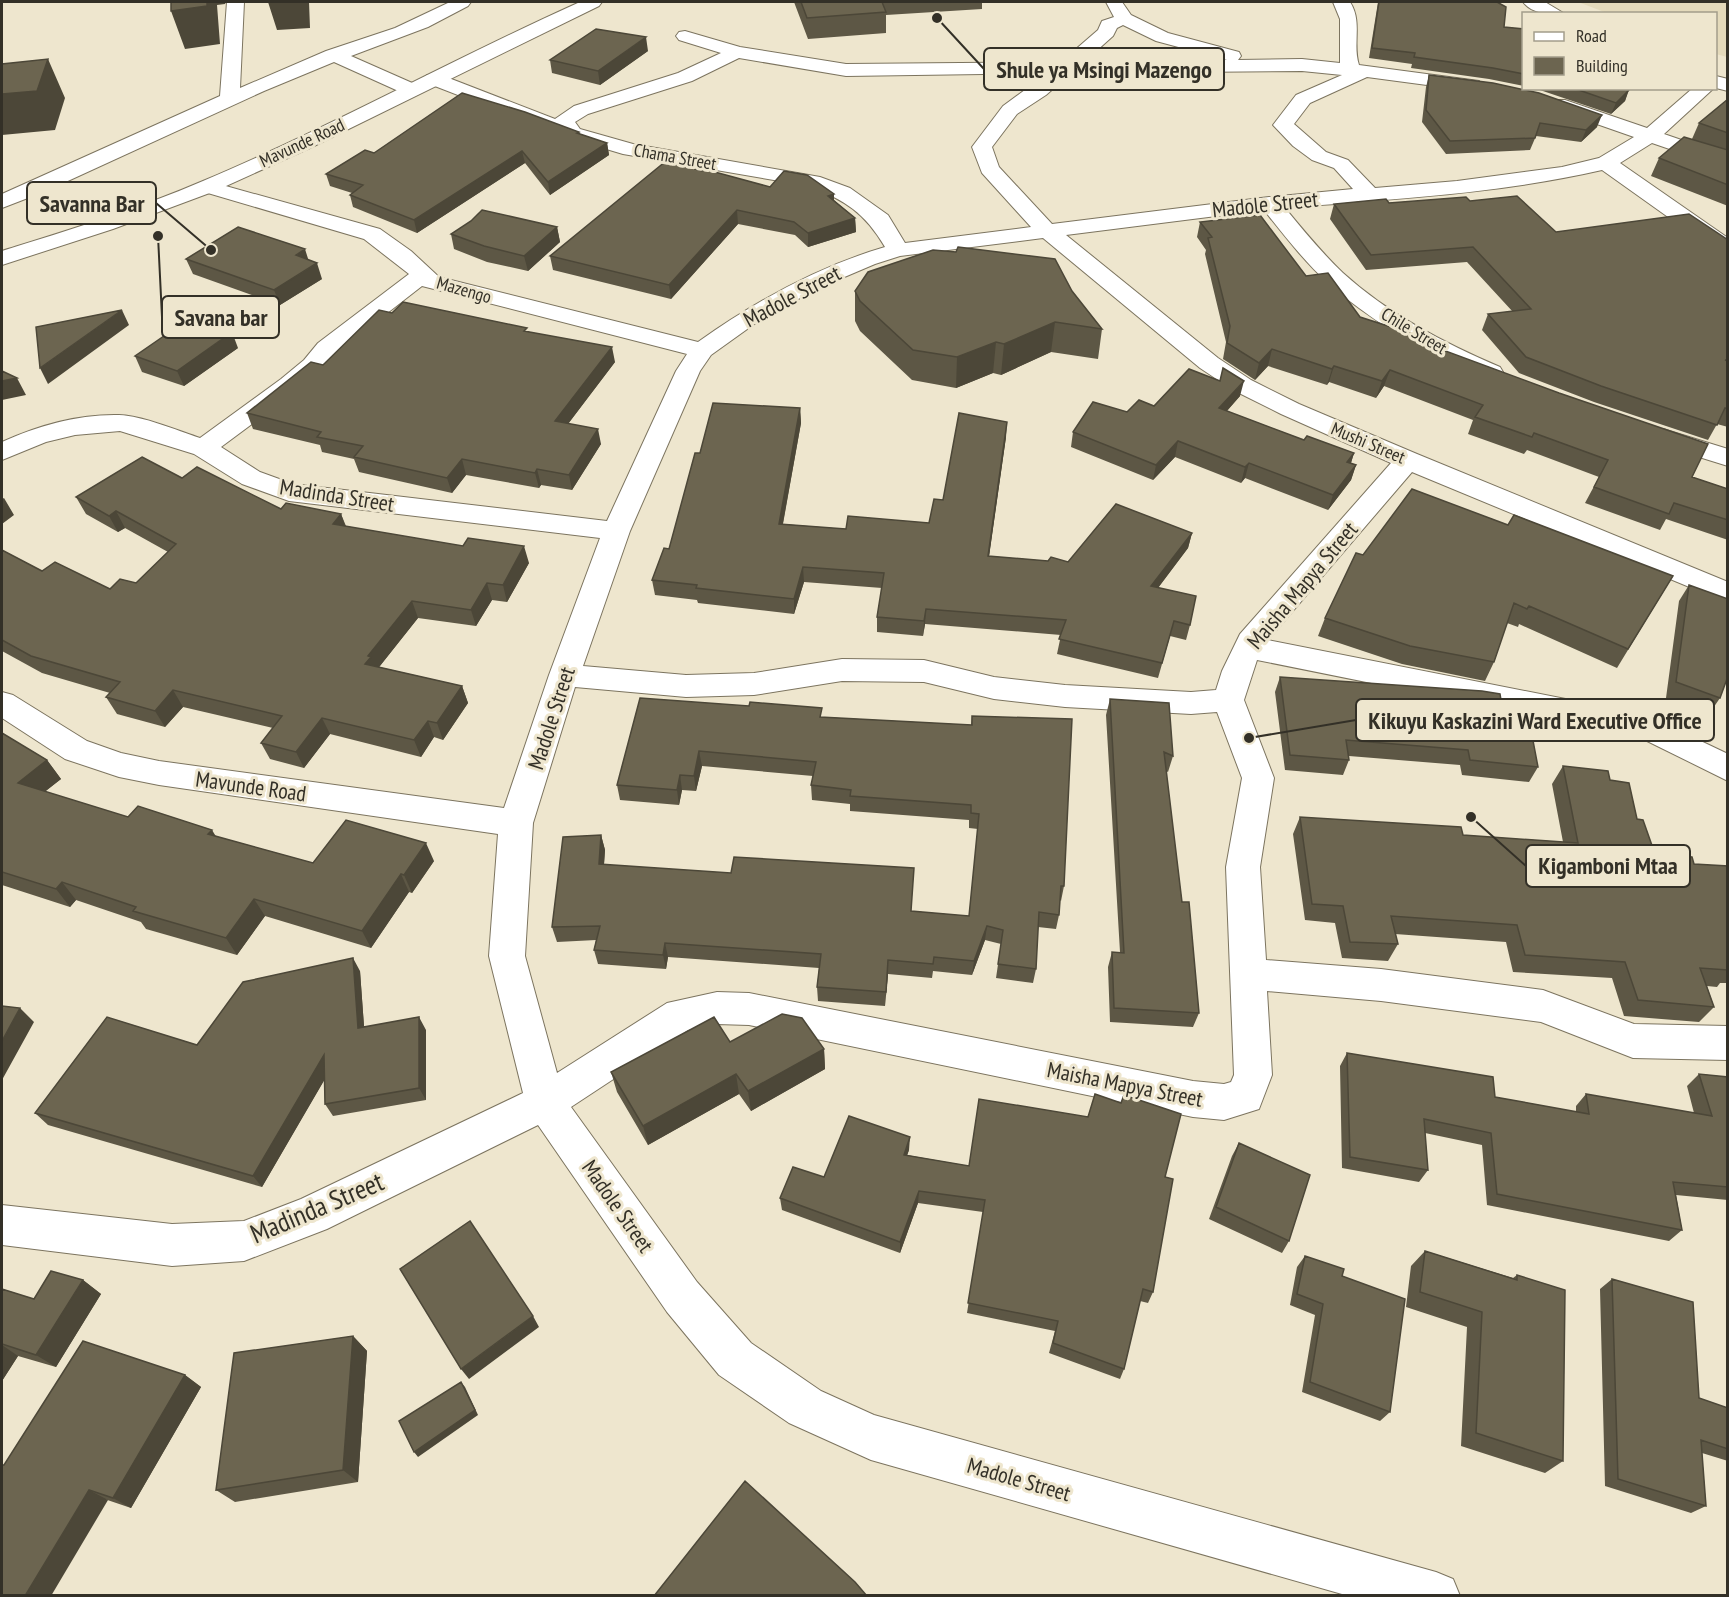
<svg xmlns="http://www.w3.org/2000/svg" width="1729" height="1597" font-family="'PT Sans Narrow',sans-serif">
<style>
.built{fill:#e4dabb}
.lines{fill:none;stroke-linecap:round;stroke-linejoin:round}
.minor-casing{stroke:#7c745f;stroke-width:2}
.tertiary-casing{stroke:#7c745f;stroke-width:2}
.minor{fill:#fff;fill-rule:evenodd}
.tertiary{fill:#fff;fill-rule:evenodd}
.wall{fill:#5d5745}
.shaded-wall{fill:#4c4738}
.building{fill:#6c6550;stroke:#4c4738;stroke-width:1.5}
.labels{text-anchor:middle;stroke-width:6;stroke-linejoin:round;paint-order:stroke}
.far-street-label{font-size:18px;fill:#333027;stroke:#eee6ce}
.street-label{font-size:22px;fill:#333027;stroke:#eee6ce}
.near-street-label{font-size:27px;fill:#333027;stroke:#eee6ce}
.leader{fill:none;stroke:#333027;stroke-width:2}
.callout-dot{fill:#333027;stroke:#eee6ce;stroke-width:2}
.callout{fill:#eee6ce;stroke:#333027;stroke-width:2}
.callout-label{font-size:24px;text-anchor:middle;font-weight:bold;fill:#333027}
</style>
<rect width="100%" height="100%" fill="#eee6ce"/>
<path class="built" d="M1578 2H1727V57L1716 54V14L1607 13Z"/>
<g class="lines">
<g class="minor-casing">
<path id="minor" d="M227 2H244L240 88 326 51 395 28 450 2H471L468 6 428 27 351 56 419 86 422 90 419 94H405L334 62 264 91 46 191 2 208V194L220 96Z
M1106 2H1122L1131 15 1168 33 1239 52 1241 56 1238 60 1302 59 1340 63V19L1333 2H1350C1363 22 1352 44 1359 65L1479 81 1481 85 1479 89 1472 91 1367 77 1310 103 1294 124 1326 152 1348 160 1375 188 1457 181 1562 167 1599 158 1634 137 1551 108 1548 104 1551 100H1565L1647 128 1693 88H1714L1664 134 1728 156V169L1652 143 1620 163 1728 238V256L1720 254 1602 170C1498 194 1391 199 1285 208 1303 230 1322 253 1343 273 1388 314 1444 343 1500 367L1503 372 1500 377C1466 386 1354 308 1328 283 1304 261 1284 235 1264 210L1066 235 1218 358 1251 380 1299 404 1417 454 1728 582V603L1412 472 1268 640 1646 715 1728 754V781L1639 737 1257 660 1244 700 1274 778 1260 867 1266 960 1381 969 1543 990 1634 1024 1728 1026V1060L1633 1058 1541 1022 1381 1001 1267 991 1272 1075 1259 1109 1224 1120 1193 1117 749 1025 717 1024 688 1030 571 1107 697 1282 751 1343 821 1391 874 1415 1436 1572 1453 1579 1460 1596H1349L871 1460 789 1423 719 1375 667 1312 538 1125 327 1229 244 1261 172 1266 2 1245V1205L172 1224 244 1221 301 1199 523 1093 489 956 498 834 159 785 119 777 65 759 2 718V692L13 695 87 741 121 753 159 761 504 808 549 675 600 538 289 501 242 484 194 454 120 431 75 435 46 442 2 460V442C37 426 79 414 119 415 143 416 176 430 200 438L281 379 304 360 318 343 409 274 364 239 201 191 198 187 201 183 208 181 215 183 380 229 411 251 439 277 698 342C756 301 817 267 885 247 865 213 845 200 809 186L623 154 566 137 427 83 425 79 427 75H441L555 119 574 106 678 73 721 53 679 40 676 36 679 32 685 31 740 47 846 64 1061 62 1098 30 1102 21 1114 17ZM1123 25 1156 41 1227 60 1084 62 1113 36 1117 28ZM739 58 846 76 1048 73 1003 106 972 147 982 173 1031 227 905 243 888 215 850 188 820 177 633 144 580 129 575 122 588 114 692 81ZM1302 71 1342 75 1296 95 1273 125 1293 146 1312 160 1334 168 1353 189 1269 197 1052 224 999 167 992 147 1017 114 1046 95 1071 73ZM1043 238 1200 368 1233 390 1281 414 1391 463 1240 634 1222 671 1216 690 1191 692 1065 685 994 677 924 660 842 659 754 673 686 675 583 666 630 531 700 371 711 355 764 317 821 287 875 264 900 256ZM422 286 687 354 676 371 607 521 293 484 260 472 221 447 299 389 322 370 336 353ZM842 681 924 682 994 699 1065 707 1191 714 1217 712 1242 778 1226 867 1234 1075 1231 1082 1224 1084 1193 1081 749 993 717 992 667 1003 557 1073 525 956 533 823 575 687 686 697 754 695Z
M1663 429 1728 449V466L1654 443 1650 437 1654 431Z"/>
</g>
<g class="tertiary-casing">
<path id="tertiary" d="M580 2H602L599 6 312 147 215 191 113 229 2 265V251C69 230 138 209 203 181 331 127 453 59 580 2Z
M1523 2H1545L1565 14C1551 14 1533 15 1523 2Z
M1716 76 1728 79V91L1716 88Z"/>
</g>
<use href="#minor" class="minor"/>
<use href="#tertiary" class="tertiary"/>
</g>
<path class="wall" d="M794 2H982V9L886 15V33L808 39Z
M1378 2H1497L1504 27 1524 29V86L1489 79 1411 68 1412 64 1369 58Z
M648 51 600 85 552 73 550 60Z
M1429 75 1597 127 1581 142 1536 136 1530 150 1446 154 1422 122 1426 87Z
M1534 88H1629L1625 101 1611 114Z
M1728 99V206L1651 176 1659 158 1692 139 1699 123Z
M579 132 580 134 607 143 609 155 550 195 525 163 417 233 353 207 350 195 352 193 330 186 326 174 374 153Z
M702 171 770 187 834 200 855 218 856 232 808 247 795 235 738 224 671 299 553 270 550 256Z
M1470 201 1556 232 1728 240V427L1717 424 1708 440 1594 402 1519 373 1482 330 1488 314 1513 312 1467 262 1366 270 1330 219 1334 204Z
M1200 222 1306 276 1360 317 1414 339 1692 477 1728 489V540L1666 519 1660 530 1585 503 1599 477 1527 450 1524 454 1468 434 1473 420 1384 386 1376 398 1329 382 1327 385 1268 366 1255 380 1223 359 1226 342 1205 254 1206 250 1197 237Z
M557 227 560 242 528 271 487 262 454 249 451 234Z
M186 259 322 279 280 305 193 274Z
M855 291H1072L1102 329 1098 359 1051 352 1001 375 993 373 956 388 912 380 860 331 855 321Z
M392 313 527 331 615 362 568 424 601 444 572 490 541 485 539 488 466 475 452 493 359 472 354 459 322 452 320 445 253 429 247 413 323 365Z
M238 348 184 386 142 372 135 356Z
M1223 368 1240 396 1227 411 1304 440 1354 453 1351 463 1356 465 1351 480 1328 510 1245 478 1241 483 1175 457 1153 480 1071 447 1073 432 1127 412 1154 406 1220 380Z
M800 408 801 423 783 524 846 529 929 523 943 500 1006 437 989 556 1048 561 1068 562 1192 533 1188 548 1158 588 1190 625 1186 640 1170 636 1158 678 1057 654 1061 635 925 624 923 636 877 632V617L882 588 804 582 794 614 698 603 697 600 655 595 652 580 669 549 700 453Z
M182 478 281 509 341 514 346 526 529 563 507 602 492 600 476 626 418 618 379 667 462 686 468 703 443 740 434 737 421 757 330 734 304 768 270 759 261 743 273 728 183 707 165 727 117 714 106 697 110 693 42 673 2 651V550L42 571 110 589 136 583 168 552 125 528 118 532 86 514 76 497Z
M1508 525 1673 576 1617 668 1519 624 1518 627 1507 623 1494 662 1485 681 1402 664 1318 636 1325 618 1363 555Z
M1689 585 1720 698 1709 714 1666 698 1679 601Z
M1280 677 1502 706 1538 767 1529 782 1462 775 1460 765 1349 756V760L1343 775 1285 770 1275 692Z
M640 698 822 717 971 725 972 716 1064 886 1061 901 1060 900 1059 915 1056 929 1038 927 1036 969 1033 983 996 978 1001 944 985 940 972 975 933 971 932 978 888 974 885 1006 818 1001 817 987 819 968 668 957 666 969 598 964 594 950 596 940 557 942 552 927 601 835 605 850 604 864 911 911 969 916 978 829 969 828V820L850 811V804L812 800 811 785 813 776 702 766 696 791 682 790 679 805 620 800 617 785Z
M1110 699 1173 756 1168 772 1166 771 1182 902 1199 1013 1193 1027 1110 1022 1108 967 1112 952H1120L1106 715Z
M2 733 47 760 61 779 44 792 128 817 215 836 313 863 434 861 412 893 409 892 371 948 265 916 237 955 146 929 141 922 76 900 70 907 2 885Z
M1563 766 1610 780 1637 819 1655 854 1694 864 1728 866V983H1720L1717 987 1707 986 1714 1007 1699 1022 1624 1016 1612 978 1513 972 1506 942 1395 934 1398 944 1388 961 1342 958 1335 923 1305 920 1293 834 1300 817 1463 835 1563 842 1552 784Z
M360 971 364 1026 426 1030V1100L333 1116 325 1104 324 1080 262 1187 48 1125 35 1113 197 1045Z
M730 1042 824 1049 825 1069 751 1111 739 1094 648 1145 617 1092 611 1072Z
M1347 1053 1495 1097 1576 1112V1106L1586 1094 1694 1113 1687 1086 1699 1074 1728 1077V1200L1676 1195 1682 1230 1669 1241 1487 1205 1482 1145 1425 1133 1428 1170 1419 1182 1342 1168 1340 1066Z
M1239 1143 1289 1241 1282 1253 1209 1219 1232 1156Z
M909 1150 907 1155 969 1166 1165 1177 1153 1292 1148 1303 1140 1301 1124 1369 1120 1379 1049 1353 1055 1331 967 1313 983 1212 918 1203 900 1253 782 1210 780 1198 824 1177Z
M1425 1251 1513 1278 1517 1275 1563 1461 1545 1473 1461 1446 1467 1327 1406 1307 1411 1266Z
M1305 1256 1342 1276 1390 1412 1380 1421 1302 1392 1315 1315 1290 1305 1297 1267Z
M1612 1279 1699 1398 1728 1408V1461L1702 1453 1706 1506 1691 1513 1605 1486 1600 1289Z
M83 1280 101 1294 56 1367 18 1356 2 1381V1289L34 1299Z
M353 1336 367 1351 358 1482 235 1502 216 1490Z
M185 1375 201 1387 131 1508 4 1465Z"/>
<path class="shaded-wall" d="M207 2H226L225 4 217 5 220 44 185 49 171 11Z
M268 2H309L310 28 277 30Z
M646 37 648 51 600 85 598 71Z
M48 59 65 98 55 130 2 135V94Z
M1629 90 1625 101 1611 114 1616 103Z
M1602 115 1597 127 1581 142 1586 130Z
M607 143 609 155 550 195 548 182Z
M522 151 525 163 417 233 414 220Z
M834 194V207L828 196Z
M737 210 738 224 671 299 669 285Z
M855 218 856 232 808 247V233Z
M557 227 560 242 528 271 524 256Z
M305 249 310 265 296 255Z
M317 263 322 279 280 305 274 290Z
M122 310 129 325 48 384 40 368Z
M1055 322 1051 352 1001 375 1004 344Z
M232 332 238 348 184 386 177 371Z
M996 342 993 373 956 388 957 357Z
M612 347 615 362 558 437 555 421Z
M1272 349 1268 366 1255 380 1259 363Z
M1334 366 1329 382 1327 385 1332 369Z
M1390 370 1384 386 1376 398 1382 381Z
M17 378 26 395 2 400V381Z
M1244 381 1240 396 1216 423 1219 408Z
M800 408 801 423 780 539 779 524Z
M1007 422 1006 437 987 571 988 556Z
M598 429 601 444 572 490 569 475Z
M1178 441 1175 457 1153 480 1156 465Z
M1354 453 1349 469 1347 462Z
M462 459 466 475 452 493 447 478Z
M1249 463 1245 478 1241 483 1245 467Z
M1356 465 1351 480 1328 510 1333 495Z
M537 469 541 485 539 488 535 473Z
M4 498 14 515 2 524V499Z
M116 511 125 528 118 532 109 516Z
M341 514 347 531 333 524Z
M1192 533 1188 548 1148 601 1151 586Z
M524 546 529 563 507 602 503 585Z
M803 567 804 582 794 614V599Z
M487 583 492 600 476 626 471 610Z
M412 601 418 618 376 671 365 664 368 656Z
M926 609 925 624 923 636 924 621Z
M462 686 468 703 443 740 437 723Z
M173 690 183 707 165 727 155 711Z
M322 718 330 734 304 768 296 752Z
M428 721 434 737 421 757 414 740Z
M699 751 702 766 696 791 694 776Z
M47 760 61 779 32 802 18 783Z
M680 775 682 790 679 805 677 790Z
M212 830 223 848 208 834Z
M601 835 605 850 603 878 599 864Z
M426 843 434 861 412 893 404 875Z
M401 874 409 892 371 948 362 931Z
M62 882 76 900 70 907 56 889Z
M254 899 265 916 237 955 226 938Z
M987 926 985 940 972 975 974 961Z
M665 943 668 957 666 969 663 955Z
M353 958 360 971 365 1040 358 1028Z
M888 960V974L885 1006 886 992Z
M20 1008 34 1022 2 1080V1041Z
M419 1017 426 1030V1100L419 1088Z
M824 1049 825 1069 751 1111 748 1091Z
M324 1055 332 1067 262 1187 253 1176Z
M736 1074 739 1094 648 1145 643 1126Z
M910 1137 909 1150 903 1167 904 1155Z
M919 1191 918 1203 900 1253V1242Z
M83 1280 101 1294 56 1367 36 1355Z
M533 1316 539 1327 469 1379 461 1369Z
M353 1336 367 1351 358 1482 343 1470Z
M2 1345 18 1356 2 1381Z
M185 1375 201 1387 131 1508 113 1498Z
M461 1382 465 1387 478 1415 418 1457 414 1452Z
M89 1490 108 1500 51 1596H25Z"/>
<path class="building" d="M171 2H207V6L171 11Z
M801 2H882L886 12 807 18Z
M1379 2H1497L1506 7 1504 27 1524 29V74L1493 68 1414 57 1415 53 1372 48Z
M596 29 646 37 598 71 550 60Z
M48 59 37 91 2 94V64Z
M1429 75 1493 83 1539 93 1602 115 1586 130 1540 123 1535 138 1450 141 1426 110Z
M1573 88H1629V90L1616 103Z
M462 93 525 112 579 132 577 133 607 143 548 182 522 151 414 220 350 195 363 185 326 174 365 150 374 153Z
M1728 99V133L1699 123Z
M1684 137 1728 150V185L1659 158Z
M666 161 702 171 704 169 770 187 784 171 807 175 834 194 828 196 855 218 808 233 794 222 737 210 669 285 550 256Z
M1517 196 1556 232 1689 214 1728 240V360H1725L1728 361V409L1725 408 1717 425 1601 386 1526 357 1488 314 1531 309 1473 247 1371 255 1334 204 1386 199 1389 203 1466 197 1470 201Z
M482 210 557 227 524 256 484 246 451 234 471 221Z
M1260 215 1306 276 1328 273 1360 317 1416 335 1413 339 1559 393 1708 444 1692 477 1728 489V520L1674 503 1669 514 1594 487 1608 460 1534 433 1532 437 1475 417 1483 405 1390 370 1382 381 1334 366 1332 369 1272 349 1259 363 1227 343 1230 326 1208 238 1212 237 1200 222Z
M238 227 305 249 296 255 317 263 274 290 186 259Z
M958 247 1055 259 1072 291 1102 329 1055 322 1004 344 996 342 957 357 913 350 860 301 855 291 868 272 933 250 956 252Z
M403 302 527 328 524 331 612 347 555 421 598 429 569 475 537 469 535 473 462 459 447 478 354 457 363 446 317 437 321 432 247 413 311 362 323 365 379 310 392 313Z
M122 310 40 368 36 327Z
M190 318 232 332 177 371 135 356Z
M1223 368 1244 381 1219 408 1304 440 1307 436 1354 453 1347 462 1356 465 1333 495 1249 463 1245 467 1178 441 1156 465 1073 432 1093 402 1127 412 1139 400 1154 406 1189 369 1220 381Z
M2 371 17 378 2 381Z
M713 403 800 408 779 524 846 529 848 516 929 523 934 499 943 500 959 413 1007 422 988 556 1048 561 1051 557 1068 562 1116 504 1192 533 1151 586 1196 596 1190 625 1174 621 1162 663 1059 639 1066 620 926 609 924 621 877 617 884 573 803 567 794 599 696 588 697 585 652 580 664 548 669 549 695 453H700Z
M142 457 182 478 197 467 281 509 286 503 341 514 333 524 463 546 468 538 524 546 503 585 487 583 471 610 412 601 368 656 371 657 365 664 462 686 437 723 428 721 414 740 322 718 296 752 261 743 282 716 173 690 155 711 106 697 120 682 31 656 2 640V550L42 571 55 562 110 589 120 579 136 583 176 544 116 511 109 516 76 497Z
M1412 489 1508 525 1514 515 1673 576 1628 649 1529 606 1527 609 1514 603 1494 662 1410 646 1325 618 1356 553 1363 555Z
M1689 585 1728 599V676L1720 698 1676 682Z
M1280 677 1482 691 1500 694 1502 706 1527 709 1538 767 1470 760 1468 750 1346 740 1349 760 1290 755Z
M640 698 749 706 750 702 822 708 820 717 972 725V716L1072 719 1064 886H1061L1059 915 1039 912 1036 969 998 964 1003 930 987 926 974 961 934 957 933 964 888 960 886 992 817 987 821 954 665 943 663 955 594 950 600 926 552 927 563 837 601 835 599 864 731 873 734 857 914 868 911 911 969 916 979 814 971 813V805L850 796 851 790 811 785 816 762 699 751 694 776 680 775 677 790 617 785Z
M1110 699 1169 703 1173 756 1164 752 1182 902H1189L1199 1013 1114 1008 1112 952 1124 953Z
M2 733 47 760 18 783 128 817 138 806 212 830 208 834 313 863 346 820 426 843 404 875 401 874 362 931 254 899 226 938 133 911 136 907 62 882 56 889 2 872Z
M1563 766 1608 771 1610 780 1629 783 1637 819 1643 820 1655 854 1692 857 1694 864 1728 866V970L1700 968 1714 1007 1638 1000 1625 962 1525 955 1517 925 1391 916 1398 944 1350 942 1343 906 1312 904 1300 817 1461 827 1463 835 1578 843Z
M353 958 358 1028 419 1017V1088L325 1104 324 1055 253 1176 35 1113 107 1017 197 1045 243 982Z
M2 1006 20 1008 2 1041Z
M782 1014 802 1018 824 1049 748 1091 736 1074 643 1126 611 1072 714 1017 730 1042Z
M1347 1053 1493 1077 1495 1097 1589 1114 1586 1094 1712 1116 1699 1074 1728 1077V1187L1673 1182 1682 1230 1497 1194 1491 1133 1424 1119 1428 1170 1350 1157Z
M1095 1094 1121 1103 1124 1095 1181 1114 1165 1177 1173 1179 1153 1292 1143 1289 1124 1369 1053 1343 1058 1321 968 1303 985 1200 919 1191 900 1242 780 1198 793 1167 824 1177 849 1116 910 1137 904 1155 969 1166 979 1099 1088 1117Z
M1239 1143 1310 1175 1289 1241 1216 1207Z
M470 1221 533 1316 461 1369 400 1269Z
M1425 1251 1517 1280V1275L1565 1290 1563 1461 1476 1433 1482 1312 1420 1292Z
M1305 1256 1344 1269 1342 1276 1405 1299 1390 1412 1310 1382 1323 1304 1297 1294Z
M51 1271 83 1280 36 1355 2 1344V1289L34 1299Z
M1612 1279 1693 1302 1699 1398 1728 1408V1449L1701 1440 1706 1506 1618 1479Z
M353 1336 343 1470 216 1490 234 1353Z
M83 1341 185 1375 113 1498 89 1490 25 1596H2V1465H4Z
M461 1382 475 1410 414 1452 399 1421Z
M745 1481 855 1582 867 1596H654Z"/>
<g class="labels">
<g class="far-street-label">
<text transform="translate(302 143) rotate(-25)" y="6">Mavunde Road</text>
<text transform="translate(675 157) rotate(10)" y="6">Chama Street</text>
<text transform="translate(464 290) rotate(16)" y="6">Mazengo</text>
<text transform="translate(1414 331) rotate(31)" y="6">Chile Street</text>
<text transform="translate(1368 443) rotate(23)" y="6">Mushi Street</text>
</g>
<g class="street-label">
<text transform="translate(1265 204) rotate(-6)" y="8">Madole Street</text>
<text transform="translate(792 296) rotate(-28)" y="8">Madole Street</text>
<text transform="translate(337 495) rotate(9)" y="8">Madinda Street</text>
<text transform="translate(1302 585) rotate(-50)" y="8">Maisha Mapya Street</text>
<text transform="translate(551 718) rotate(-72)" y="8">Madole Street</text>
<text transform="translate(251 786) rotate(8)" y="8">Mavunde Road</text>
<text transform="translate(1125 1084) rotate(11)" y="8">Maisha Mapya Street</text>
<text transform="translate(618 1206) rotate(55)" y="8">Madole Street</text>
<text transform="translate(1019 1479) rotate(16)" y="8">Madole Street</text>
</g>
<g class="near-street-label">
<text transform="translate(317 1208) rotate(-23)" y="9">Madinda Street</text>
</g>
</g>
<path class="leader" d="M937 18L984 69M211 250L156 203M158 236L162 317M1249 738L1356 720M1471 817L1526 866"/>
<g class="callout-dot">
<circle cx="937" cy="18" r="6"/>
<circle cx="211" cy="250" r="6"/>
<circle cx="158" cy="236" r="6"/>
<circle cx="1249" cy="738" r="6"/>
<circle cx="1471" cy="817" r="6"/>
</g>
<g class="callout">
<rect x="984" y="48" width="240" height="42" rx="6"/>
<rect x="27" y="182" width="129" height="42" rx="6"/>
<rect x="162" y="296" width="117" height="42" rx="6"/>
<rect x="1356" y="699" width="358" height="42" rx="6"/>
<rect x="1526" y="845" width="164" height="42" rx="6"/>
</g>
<g class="callout-label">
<text x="1104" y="78">Shule ya Msingi Mazengo</text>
<text x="92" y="212">Savanna Bar</text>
<text x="221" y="326">Savana bar</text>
<text x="1535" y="729">Kikuyu Kaskazini Ward Executive Office</text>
<text x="1608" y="874">Kigamboni Mtaa</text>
</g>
<rect width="1729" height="1597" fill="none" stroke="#333027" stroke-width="6"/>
<rect x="1522" y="12" width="195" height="78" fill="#eee6ce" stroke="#a39d8b" stroke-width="1.5"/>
<rect x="1534" y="32" width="30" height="9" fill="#ffffff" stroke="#a39d8b" stroke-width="1.5"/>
<text x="1576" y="42" font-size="18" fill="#333027">Road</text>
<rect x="1534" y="57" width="30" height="18" fill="#6c6550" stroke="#a39d8b" stroke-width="1.5"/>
<text x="1576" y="72" font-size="18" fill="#333027">Building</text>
</svg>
